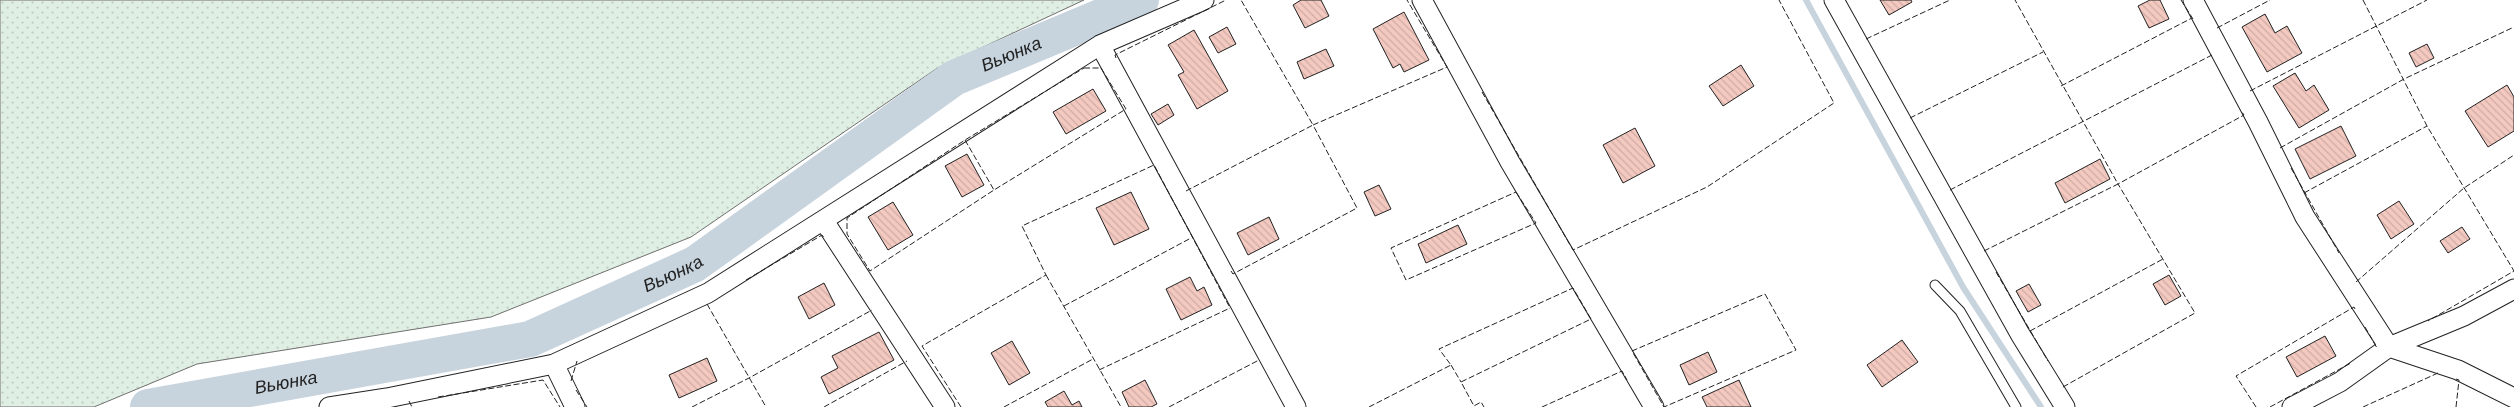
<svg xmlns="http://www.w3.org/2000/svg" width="2514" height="407" font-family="Arial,sans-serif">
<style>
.grass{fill:url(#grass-dots);stroke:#6f6f6f}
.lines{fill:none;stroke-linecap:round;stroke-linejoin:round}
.stream{stroke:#c7d3dd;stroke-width:6}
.river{stroke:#c7d3dd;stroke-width:36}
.building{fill:url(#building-back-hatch);stroke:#222}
.lane-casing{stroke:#222;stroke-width:11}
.street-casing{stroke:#222;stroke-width:21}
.lane{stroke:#fff;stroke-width:9}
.street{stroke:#fff;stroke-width:19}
.fence{stroke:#222;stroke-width:1;stroke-dasharray:6 2.5;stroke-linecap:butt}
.labels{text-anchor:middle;stroke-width:4;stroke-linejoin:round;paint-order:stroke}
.water-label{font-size:18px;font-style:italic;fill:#222;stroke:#fff}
</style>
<defs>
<pattern id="grass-dots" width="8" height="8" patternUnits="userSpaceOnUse" patternTransform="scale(1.25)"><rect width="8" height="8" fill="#e0efe3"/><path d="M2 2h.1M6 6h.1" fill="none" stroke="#c0cdc2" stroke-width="1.8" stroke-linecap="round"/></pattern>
<pattern id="building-back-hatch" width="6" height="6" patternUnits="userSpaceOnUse" patternTransform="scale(1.25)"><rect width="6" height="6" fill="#f3c9c0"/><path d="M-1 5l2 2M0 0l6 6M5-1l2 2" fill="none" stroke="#d0aca5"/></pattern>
</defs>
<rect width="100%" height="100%" fill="#fff"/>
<path class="grass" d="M0 0H1084L936 69 691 237 491 317 197 364 94 407H0Z"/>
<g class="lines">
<path class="stream" d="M1806 0 1963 287 2041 407"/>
<path class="river" id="s1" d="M148 407 530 339 695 264 954 78 1141 0"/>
</g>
<path class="building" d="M1301 0H1321L1329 16 1305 28 1293 5Z
M1880 0H1911L1912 2 1889 15Z
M2150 0H2160L2169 19 2149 28 2138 6Z
M1404 12 1429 60 1404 72 1400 64 1393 68 1373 29Z
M2265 14 2275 33 2287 26 2302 53 2267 72 2242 27Z
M1227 27 1236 44 1218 53 1209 37Z
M1194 30 1228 91 1197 109 1178 75 1184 72 1168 45Z
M2427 44 2434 58 2416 67 2409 53Z
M1326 49 1334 66 1304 79 1297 62Z
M1741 65 1754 86 1723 106 1709 86Z
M2295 73 2306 91 2314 85 2329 110 2299 128 2273 86Z
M2507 85 2514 97V131L2488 147 2465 111Z
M1093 89 1106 111 1066 134 1053 112Z
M1168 104 1174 115 1158 125 1151 114Z
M2341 126 2356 156 2310 179 2295 149Z
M1635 128 1655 166 1623 183 1603 145Z
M967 154 984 185 962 197 945 166Z
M2100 159 2110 179 2065 203 2055 183Z
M1379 185 1391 209 1375 216 1364 192Z
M1131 192 1149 229 1114 245 1096 208Z
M2399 201 2414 224 2391 239 2377 215Z
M893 202 913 235 888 250 868 217Z
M1269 217 1279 239 1248 255 1237 233Z
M1458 225 1467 244 1426 263 1418 244Z
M2462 227 2470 239 2448 253 2440 241Z
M2169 275 2181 296 2165 305 2153 284Z
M1190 277 1197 291 1204 287 1212 305 1181 320 1166 289Z
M824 283 835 305 809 319 798 297Z
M2029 284 2041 305 2028 312 2016 291Z
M879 332 894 360 829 394 821 377 838 368 832 356Z
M2325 336 2336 356 2297 377 2286 357Z
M1902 340 1918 362 1882 387 1867 365Z
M1012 341 1030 373 1009 385 991 353Z
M1708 352 1717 372 1689 385 1680 365Z
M707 358 717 381 679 398 669 375Z
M1145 380 1157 404 1151 407H1129L1122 392Z
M1739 380 1751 407H1707L1702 397Z
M1064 391 1072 405 1079 401 1082 407H1048L1045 402Z"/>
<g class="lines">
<g class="lane-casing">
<path id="lane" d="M1935 285 1960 311 2016 407"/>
</g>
<g class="street-casing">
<path id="street" d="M1422 0 1510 162 1654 407
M1834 0 2020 334 2065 407
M2193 0 2258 122 2305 217 2389 347 2458 370 2514 398
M1100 45 1296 407
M824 221 945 407
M554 364 575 407
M329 407 387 398 554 364 708 293 1100 45 1204 0
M2292 407 2340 382 2389 347 2464 316 2514 289"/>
</g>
<use href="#lane" class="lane"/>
<use href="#street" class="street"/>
<path class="fence" d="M2181 0 2193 19
M2363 0 2427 126 2514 271 2428 321
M2217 28 2270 0
M1866 39 1950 0
M1116 58 1115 55 1226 0
M1084 68H1101L1126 109 994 190 870 271 847 234V218L965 140Z
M2061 86 2192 18
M2250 91 2427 0
M1482 92 1573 250 1707 187 1834 103 1779 0
M1910 118 2043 52
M965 140 994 190
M2280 148 2404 79 2514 27
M2291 168 2339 253
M1950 190 2212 55
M1186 191 1313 125 1241 0
M1516 192 1536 223 1406 280 1391 248Z
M2304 193 2427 126
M1984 251 2118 184 2015 0
M1231 271 1233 274 1357 208 1313 125 1447 67 1407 0
M1996 272 2048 361
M1046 275 1121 407
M746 280 822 235 825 239
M2356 282 2464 188 2514 155
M1765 294 1796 350 1664 407 1632 351Z
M707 304 766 407
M1064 306 1191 238
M2365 327 2377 348
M2030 331 2163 259
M1451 365 1461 382
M1099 370 1230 308
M571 381 577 361
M2063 387 2195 313 2118 184 2244 115 2242 112
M576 390 587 407
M438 397 543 380 560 407
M409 401 412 407
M692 407 749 378 872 310
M824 407 907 361
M961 407 922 346 1046 275 1022 226 1154 165 1229 306
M1004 407 1093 359
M1169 407 1259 360
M1369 407 1451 365 1439 349 1573 288 1591 319 1461 382 1474 406 1481 402 1484 407
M1542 407 1622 371 1627 380
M2256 407 2236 376 2354 307 2355 309
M2270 407 2351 363
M2363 407 2438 373
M2456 407 2459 380 2456 379"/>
</g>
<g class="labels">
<g class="water-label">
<text dy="6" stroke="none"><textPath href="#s1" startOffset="950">Вьюнка</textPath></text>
<text dy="6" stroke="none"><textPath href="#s1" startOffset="545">Вьюнка</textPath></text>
<text dy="6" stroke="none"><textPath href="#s1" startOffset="140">Вьюнка</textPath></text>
</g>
</g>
</svg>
